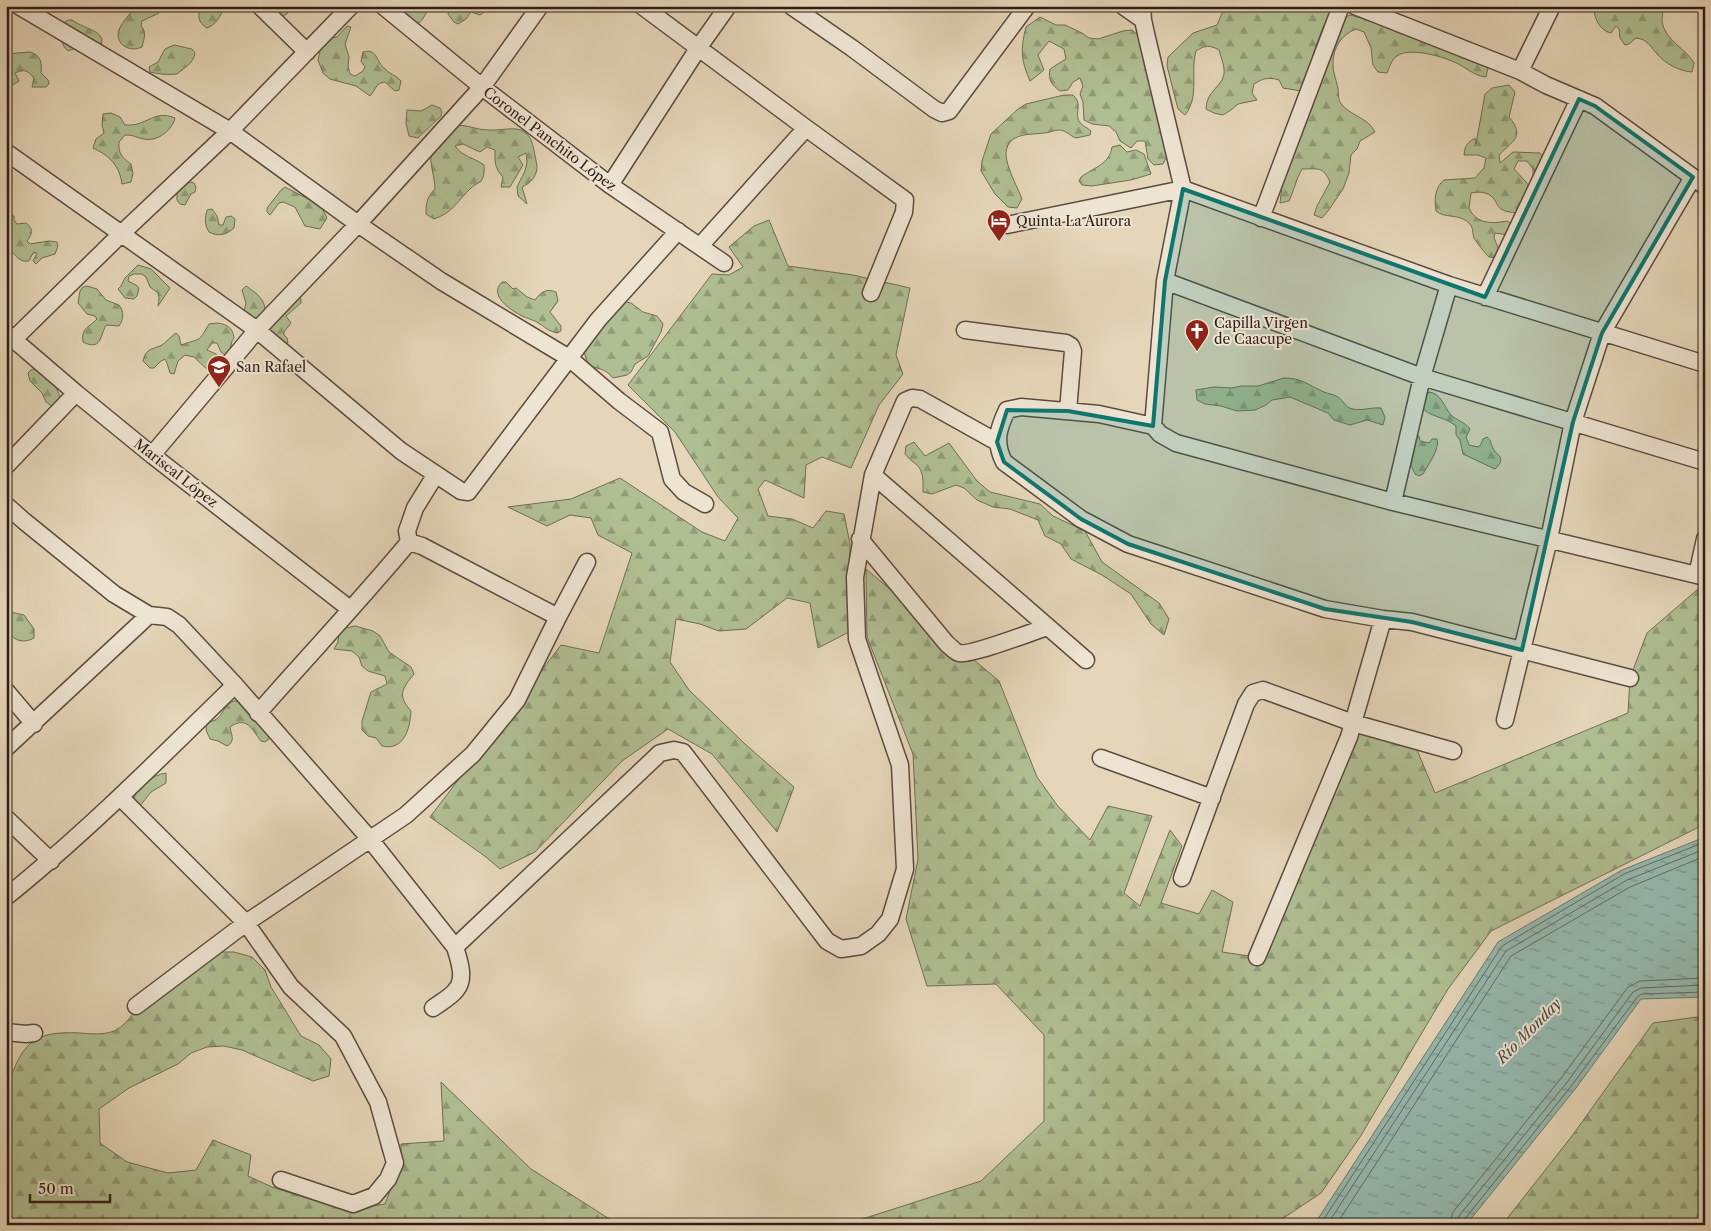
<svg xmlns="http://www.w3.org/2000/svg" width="1711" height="1231" font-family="'Libre Caslon Text',serif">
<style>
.forest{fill:url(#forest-firs);stroke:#706e54}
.water{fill:url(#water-ripples);stroke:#6d7b72}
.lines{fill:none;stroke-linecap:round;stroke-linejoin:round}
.shore{stroke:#626b62;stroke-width:1}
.minor-casing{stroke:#5c4b3f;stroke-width:19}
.minor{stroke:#eee4d2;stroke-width:16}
.marked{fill:#0f766e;fill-opacity:0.2;stroke:#0f766e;stroke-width:4;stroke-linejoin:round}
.labels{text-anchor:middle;stroke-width:4;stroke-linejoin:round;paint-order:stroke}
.street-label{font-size:14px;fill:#2f1d16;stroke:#eee4d2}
.poi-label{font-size:14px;fill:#2f1d16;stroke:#eee4d2;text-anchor:start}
.water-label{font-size:15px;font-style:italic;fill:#4e4c44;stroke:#eee4d2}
</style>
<defs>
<pattern id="forest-firs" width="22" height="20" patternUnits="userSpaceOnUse" patternTransform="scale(1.25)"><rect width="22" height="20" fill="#b0bf93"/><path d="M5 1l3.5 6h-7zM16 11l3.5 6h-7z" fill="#909b77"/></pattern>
<pattern id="water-ripples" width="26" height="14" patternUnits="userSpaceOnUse" patternTransform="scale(1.25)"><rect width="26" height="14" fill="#96b9af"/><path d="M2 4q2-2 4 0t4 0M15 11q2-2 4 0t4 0" fill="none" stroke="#7b968d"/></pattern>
</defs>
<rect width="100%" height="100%" fill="#e5d6b9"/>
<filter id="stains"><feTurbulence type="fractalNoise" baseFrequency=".004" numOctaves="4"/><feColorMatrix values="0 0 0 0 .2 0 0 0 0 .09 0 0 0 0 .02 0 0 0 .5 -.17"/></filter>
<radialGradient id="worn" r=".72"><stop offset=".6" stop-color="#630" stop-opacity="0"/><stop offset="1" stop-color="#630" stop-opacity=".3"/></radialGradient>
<path class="forest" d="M137 6H165L159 13 142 21 141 26C147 32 144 39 142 47 130 53 114 44 119 30 122 22 131 12 137 6Z
M203 6H225C221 15 216 25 207 28 198 23 196 14 203 6Z
M273 6H289L290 7 288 13 280 18 275 12Z
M400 6H431C418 24 422 30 401 13Z
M450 6H488L485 8 484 12 480 15 471 12 466 19 458 24 454 22 448 14Z
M1225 6H1331C1331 15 1323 26 1320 35 1313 54 1308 73 1301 91L1283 88 1279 80C1269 77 1263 78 1254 84L1252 93 1257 100 1238 104 1231 110 1223 115 1214 113 1206 109C1206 91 1222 87 1224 74 1225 66 1221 58 1219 50 1210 45 1205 45 1196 51 1190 72 1200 96 1185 115L1178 109 1167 66 1168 57 1193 33 1217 25Z
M1594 6H1663C1663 11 1662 18 1662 22 1665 40 1686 49 1694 63L1692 72C1679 71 1666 64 1657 54 1650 46 1647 39 1636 38L1629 44 1625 45 1620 38 1619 29 1616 26 1611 33C1600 31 1593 17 1594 6Z
M1350 15 1376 22 1401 34 1435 38 1474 58 1488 68 1486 77C1474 76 1466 67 1454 62 1441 56 1409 47 1397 56 1392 59 1389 68 1387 73L1378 72 1373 65 1371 48 1364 32 1356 29C1338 36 1330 54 1334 73 1335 78 1337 83 1338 88 1339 95 1337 100 1343 106 1354 117 1368 118 1375 132L1360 141 1357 149 1351 155 1349 173 1343 189 1328 211 1322 218 1314 215 1317 206 1330 182C1323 166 1318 169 1302 169 1296 179 1294 191 1289 201L1280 203 1283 177 1286 168 1291 161 1293 148 1341 19Z
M1040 17 1056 25H1065L1082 33 1089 38 1098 39 1123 31 1132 30 1139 36 1167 156 1163 164 1154 165 1148 159 1145 141H1137L1131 148 1120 141 1116 132 1109 126 1092 124 1084 120 1083 102 1080 94 1083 86 1080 78 1073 82 1068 90 1060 91C1051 84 1048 80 1050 69L1066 59 1064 49 1049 41 1038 55 1044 70 1030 81C1021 60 1020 50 1026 27Z
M68 20H72C85 30 112 31 98 51L76 48 68 51C59 44 62 34 63 23Z
M347 26 351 27 345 44 349 57 348 66 350 74 355 76 363 71 365 67 361 61 363 52C377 48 376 61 384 68 389 74 396 75 401 81L399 90 395 91 385 82C375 83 376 90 370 96L356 86 330 79 323 73 318 60 321 46 327 39 337 37Z
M174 45 192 49 195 53C194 63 184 68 177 74 168 75 158 74 150 72L149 67 158 62 165 49Z
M30 52C41 55 42 63 41 73L48 80 49 84 46 87H32L34 78C27 70 25 69 15 73L19 81 6 89V54Z
M1509 85 1515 92 1509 117C1526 137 1512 141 1499 155L1500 163 1513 152 1540 153 1545 160 1533 177V169L1527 161H1518L1514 169 1526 182 1531 189 1517 213C1511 212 1505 212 1501 209 1497 206 1498 206 1496 202 1490 192 1482 191 1471 193L1469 208C1476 224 1492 224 1507 221L1512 224 1509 235 1495 233 1494 238 1500 252C1497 257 1494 258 1489 257 1486 255 1475 240 1474 238 1472 233 1474 228 1469 223 1459 213 1445 219 1436 211 1434 200 1435 187 1444 180L1475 178 1484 168 1486 158 1478 155H1464C1465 145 1467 143 1475 138L1476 144 1485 94 1492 88Z
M1064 95H1073C1082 104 1076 109 1078 119 1079 124 1088 128 1091 131L1090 135 1076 138C1070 136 1066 130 1059 130 1054 130 1049 133 1044 133 1030 135 1009 132 1006 152 1005 165 1017 186 1022 199L1017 208 1008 207 995 194 981 171 982 161 991 134 1018 109 1026 104Z
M432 105 440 108 442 112 441 116 418 138 409 136 406 123 407 110 421 111Z
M111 113 120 117 125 125C147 127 153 109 175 118 172 130 158 142 144 139 136 138 136 135 125 135L119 142C118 153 122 158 131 164L133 173 131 182 122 184C120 166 109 155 93 148L96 139 104 133 102 125 103 114Z
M457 125C468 125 477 130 488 130 510 131 528 120 534 150 535 155 536 161 537 166 537 176 531 183 522 187L527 204 518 196 517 187 525 171 527 162 526 153 518 157 523 165 510 187H501L503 177C494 168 495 161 495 150L487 147 480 152 463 144 455 146C463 157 473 157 484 165 484 170 485 176 481 181 479 183 474 185 471 188 457 201 454 212 434 219L426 214C426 203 427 197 435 189 435 179 432 172 431 162 429 148 449 134 457 125Z
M1120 145 1127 152 1136 150 1144 154 1151 174 1131 180 1092 186 1082 185 1079 181 1081 177C1093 168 1110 164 1112 147Z
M190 182 194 183 196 187 195 192 191 194 185 205 180 204 177 200V190Z
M285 187 318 204 322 208 327 218 320 229 305 226 295 207 283 202 279 203 270 215 267 212V208L281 190Z
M212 209 217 216 219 225H223L226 217 231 216 235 219 234 228C226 235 219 237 209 232 204 224 205 218 207 210Z
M6 216H14V220L17 224 26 223C34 229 32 234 27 241L30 244 49 241 57 242 58 246 55 254 42 258 36 264 33 261 37 253H33L29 261C17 263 15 252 6 247Z
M769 220 788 266 853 275 910 288 896 355 903 374 879 405 851 468 822 457 806 465 804 498 765 480 758 489 768 516 792 519 813 528 826 511 844 514 850 544 849 632 818 648 810 603 787 598 746 629 719 631 700 624 676 619 670 662 689 690 745 744 794 787 777 832 712 754 668 729 622 761 535 852 500 869 486 857 430 817 561 645 599 653 632 553 598 535 591 518 570 515 547 526 508 507 571 499 620 478 702 532 725 541 738 518 718 497 675 432 628 385 712 274 729 275 743 267 729 247 754 226Z
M138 265 151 269 170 288 158 306 159 298 158 293 150 287 146 277 142 274H134L129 276 128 281 136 285 139 288 137 296 134 299 125 298 118 289 121 286 125 278Z
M502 282H506L513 289 516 288 527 297 535 300C541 292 546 288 556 292L558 301 550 312 561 326V331L557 333C546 330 548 329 540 324 535 320 528 319 522 316 511 310 488 296 502 282Z
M87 286 97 289 106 300 119 305C124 311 124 319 119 326L106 325C100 337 101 351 83 342 81 327 89 328 97 319L95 316 87 314 78 303 80 291 83 287Z
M246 286C255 292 265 299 265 310L258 321 244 311 246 303 242 290Z
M299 298 301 299V303L286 316 291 323 284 332V335L287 338 288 343 286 344 270 332V327Z
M622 301 631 303 643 312 657 316 663 324 661 332 648 356 635 364 631 372 627 375 613 378C599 361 589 376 584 351L594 334 605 325 606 321Z
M217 323C227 324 233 328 234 338L232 341 229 354 225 355 221 352 217 343H212L207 350 216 354 220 362 211 373 194 357 185 355 178 361 174 374 170 373 167 363 165 359 161 361 154 368H150L143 361C146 349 150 350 160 346 166 343 171 336 176 333L179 336 181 345C201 338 198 343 209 324Z
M35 369C47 372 60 389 60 401L54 408 46 402 42 393 30 381 28 373 31 370Z
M1284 378C1302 378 1308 385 1324 392 1328 394 1334 394 1338 397 1344 401 1345 408 1353 409 1362 411 1372 407 1381 408L1385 417 1383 425 1367 420 1350 425 1334 420 1328 413 1290 397 1272 400 1266 405 1255 410 1237 411 1221 406 1205 404 1197 400 1196 390 1214 387 1232 388 1241 386H1258Z
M1429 392C1441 393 1444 407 1451 415 1456 420 1465 422 1470 429L1466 437 1469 445 1478 447 1481 444 1483 439 1487 437C1492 441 1490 443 1493 448 1496 456 1508 457 1495 469L1463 454 1460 440 1456 435V426C1444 416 1430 418 1419 405Z
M1414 433 1419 436 1420 441 1429 443 1432 439H1437C1440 449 1428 465 1423 474L1419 476 1415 474 1411 465 1414 452 1413 443Z
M914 442 925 456 949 443 977 481 990 492 1040 504 1053 516 1085 531 1102 562 1159 603 1169 619 1164 635 1151 624 1131 594 1102 575 1071 559 1061 544 1045 536 1038 520 1010 509 993 507 977 500 964 488 956 485 932 494 923 492C923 483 924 472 917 465 912 461 909 459 905 454L906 446Z
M866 569 999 681 1037 777 1057 805 1090 840 1108 806 1152 816 1124 893 1140 906 1170 830 1182 846 1161 903 1199 914 1212 890 1233 902 1222 952 1256 957 1353 723 1415 745 1435 793 1628 713 1630 678 1647 633 1705 583V824L1491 931 1448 989 1360 1137 1321 1193 1273 1225H820L853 1222 981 1181 1044 1121V1035L996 984 927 986 906 919 918 859 913 754 867 637Z
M6 611 24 615 34 629V638C23 644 12 641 7 628 5 623 6 616 6 611Z
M355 626 373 631 380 636 389 652 411 667 414 674C402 689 397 695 411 711 410 729 404 751 382 746L376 738 368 736 362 730V721L371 692 387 684 385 676 368 671 362 666 359 657 352 651 334 649 338 642 339 633 346 628Z
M234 701H240L269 735V739L265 742 261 741C252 730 247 715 230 727 231 735 236 741 227 746L218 741 210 739C209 736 206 732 206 728 207 720 214 722 218 718 224 712 225 704 234 701Z
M166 773V783L151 792 139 807 133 801C137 787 152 775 166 773Z
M216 952H234L252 957 265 970 271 987 301 1036 319 1045 331 1059 329 1076 313 1081 242 1050 224 1046 207 1047 191 1053 178 1064 129 1088 99 1109 100 1143 127 1162 168 1173 196 1170 213 1140 251 1155 248 1176 272 1187 346 1210 385 1204 401 1161V1144L444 1141 441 1082 531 1169 611 1220 639 1225H6V1076L11 1077C24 1039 40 1031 80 1033 91 1034 104 1035 114 1031 132 1023 139 1000 153 989 172 975 195 964 216 952Z
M1705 1016V1225H1502L1572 1136 1653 1023Z"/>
<path class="water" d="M1705 837V997L1641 999 1576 1088 1466 1225H1314L1498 942 1622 870Z"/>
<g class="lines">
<path class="shore" d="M1320 1225 1502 946 1624 874 1705 842
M1327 1225 1506 951 1627 880 1705 849
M1336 1225 1511 956 1630 887 1705 856
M1449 1225 1453 1212 1562 1077 1628 987 1640 981 1705 978
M1457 1225 1459 1216 1568 1081 1633 992 1641 988 1705 985
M1463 1225 1464 1220 1572 1085 1638 996 1642 994 1705 992"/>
<g class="minor-casing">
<path id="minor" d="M19 6 230 131 358 224 441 281 569 358 619 401 660 432 672 479 684 492 705 504
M260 6 307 52
M383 6 482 87 610 185 724 263
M642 6 806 128 905 200 904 212 871 293
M791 6 852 48 934 109 942 113 949 111 1027 6
M1123 6 1143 20
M1142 6 1143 20 1147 38 1183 189 1165 281 1153 426
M1355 6 1520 71 1546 85 1595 106 1705 186
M1520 71 1552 6
M6 152 257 330 401 451 461 491 468 492 598 320 678 231
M610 185 699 47 728 6
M1261 218 1341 6
M1007 225 1183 189 1449 285 1422 377 1165 281
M700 246 806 128
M1449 285 1705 364
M1485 297 1579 99
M965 330 1066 343 1071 346 1073 351 1068 411
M6 333 76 393 152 455 350 609
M14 339 121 234 230 131 351 6
M152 455 257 330 358 224 482 87 540 6
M6 466 76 393
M873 475 1086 660
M1393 502 1422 377 1705 462
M6 505 24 521 114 594 149 615 167 617 179 625 235 685 369 838 455 947C459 960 466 979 456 990 451 997 441 1002 433 1008
M860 539 947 644C951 647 955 652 959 653 970 656 1032 632 1047 627
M409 542 407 531 415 508 436 474
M1697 575 1705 539
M1630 678 1412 622 1383 619 1325 609 1128 544 1081 519 1004 462C994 442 998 429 1007 410L1021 407 1099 414 1153 426 1160 434 1176 443 1393 502 1705 577
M6 691 34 724
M258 713C308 656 360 601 409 542L422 546 558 617
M1505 720 1549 539 1573 422 1602 333 1693 177
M6 748 149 615
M1101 758 1212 798
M120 797 246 923 291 987 343 1036 378 1102 395 1163 388 1179 374 1196 353 1204 281 1180
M6 818 51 861
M1182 878 1246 704 1253 693 1263 690 1353 723 1453 751
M6 897C87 832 160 758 235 685
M455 947 660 753 674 750 683 752 827 941 841 949 861 946 878 934 890 919 905 869 900 765 857 639 855 577 873 475 905 401 912 398 920 399 997 442
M1257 957 1349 737 1383 619
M136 1006 246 923 406 815 473 754 517 700 558 617 587 562
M6 1032 26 1034 34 1033"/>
</g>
<use href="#minor" class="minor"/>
</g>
<path class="marked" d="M1579 99 1595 106 1693 177 1602 333 1573 422 1522 650 1412 622 1325 609 1128 544 1081 519 1004 462 997 442 1007 410 1068 411 1153 426 1165 281 1183 189 1485 297Z"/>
<defs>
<g id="hotel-pin" transform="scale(1.25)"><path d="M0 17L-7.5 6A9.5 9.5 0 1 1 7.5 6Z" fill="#8f2418" stroke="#eee4d2"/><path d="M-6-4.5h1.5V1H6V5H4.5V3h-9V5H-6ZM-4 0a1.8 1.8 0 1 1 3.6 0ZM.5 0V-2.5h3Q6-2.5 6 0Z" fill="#fff"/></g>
<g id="church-pin" transform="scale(1.25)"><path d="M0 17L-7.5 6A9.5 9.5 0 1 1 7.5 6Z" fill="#8f2418" stroke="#eee4d2"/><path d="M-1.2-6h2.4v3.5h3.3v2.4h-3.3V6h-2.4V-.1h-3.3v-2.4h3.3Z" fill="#fff"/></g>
<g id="school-pin" transform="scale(1.25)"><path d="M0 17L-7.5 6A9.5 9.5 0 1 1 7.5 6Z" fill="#8f2418" stroke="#eee4d2"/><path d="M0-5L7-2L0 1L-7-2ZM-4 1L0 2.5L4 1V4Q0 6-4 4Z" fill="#fff"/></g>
</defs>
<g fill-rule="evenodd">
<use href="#hotel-pin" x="999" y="221"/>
<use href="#church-pin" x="1197" y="331"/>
<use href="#school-pin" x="219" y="367"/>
</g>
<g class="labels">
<g class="street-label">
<text transform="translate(550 139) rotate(37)" y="5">Coronel Panchito López</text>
<text transform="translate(176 473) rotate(38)" y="5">Mariscal López</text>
</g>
<g class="poi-label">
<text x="1016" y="226">Quinta La Aurora</text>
<text x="1214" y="328">Capilla Virgen<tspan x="1214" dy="16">de Caacupe</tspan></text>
<text x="236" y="372">San Rafael</text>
</g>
<g class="water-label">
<text transform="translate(1529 1031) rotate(-45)" y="5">Río Monday</text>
</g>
</g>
<rect width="1711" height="1231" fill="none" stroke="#e5d6b9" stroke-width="25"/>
<rect x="8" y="8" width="1696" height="1216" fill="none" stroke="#2f1d16" stroke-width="2.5"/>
<rect x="12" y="12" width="1686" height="1206" fill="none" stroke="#2f1d16"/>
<path d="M30 1194v8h80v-8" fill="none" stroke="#2f1d16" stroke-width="2.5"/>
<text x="38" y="1194" font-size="15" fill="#2f1d16" stroke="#eee4d2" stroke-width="4" paint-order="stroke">50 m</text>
<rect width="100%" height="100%" filter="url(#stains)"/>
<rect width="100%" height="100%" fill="url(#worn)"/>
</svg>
